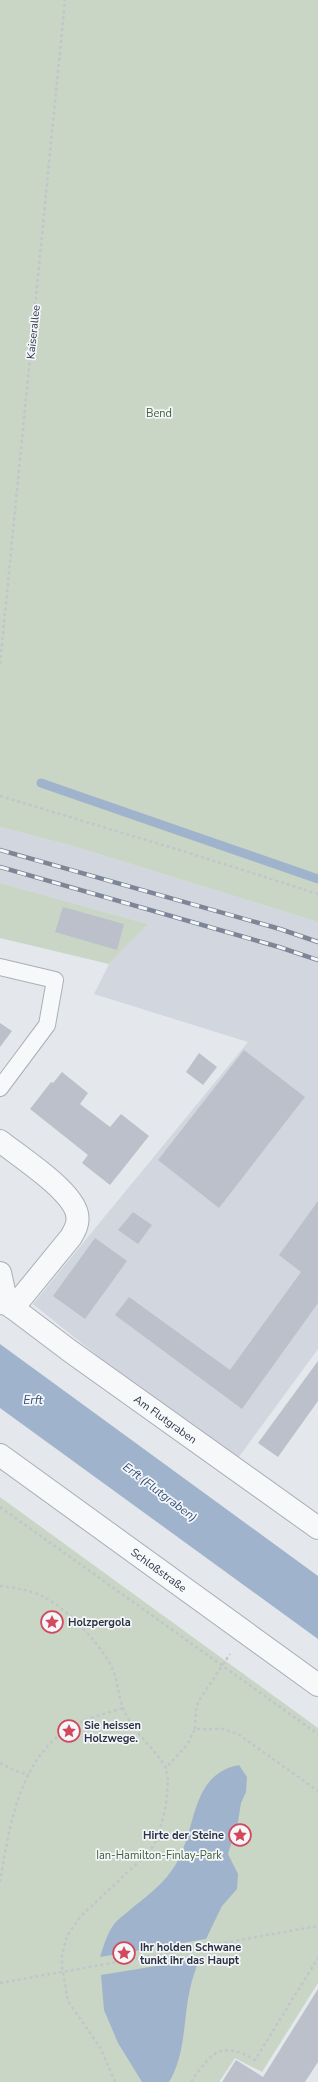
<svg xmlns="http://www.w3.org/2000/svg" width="318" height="2082" font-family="'Nunito Sans',sans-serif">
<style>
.built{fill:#d2d6de}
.green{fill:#c9d6c5}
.water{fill:#9fb4cc}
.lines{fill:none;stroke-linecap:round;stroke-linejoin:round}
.stream{stroke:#9fb4cc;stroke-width:9}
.building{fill:#bbc0ca}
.lane-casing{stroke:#a9aeb7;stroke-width:18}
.street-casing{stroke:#a9aeb7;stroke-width:24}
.path{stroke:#c2c5cb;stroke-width:2.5;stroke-dasharray:3 3;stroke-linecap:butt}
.lane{stroke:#f7f8fa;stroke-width:16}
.street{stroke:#f7f8fa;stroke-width:22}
.rail-casing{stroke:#7d8696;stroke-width:4.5}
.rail{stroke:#f4f6f9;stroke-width:3;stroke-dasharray:9;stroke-linecap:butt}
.labels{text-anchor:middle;stroke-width:3.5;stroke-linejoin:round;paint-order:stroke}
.street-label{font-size:11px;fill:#2b3445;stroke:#f4f6f9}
.park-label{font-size:11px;fill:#3f6138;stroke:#f4f6f9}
.poi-label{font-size:11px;font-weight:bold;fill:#2b3445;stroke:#f4f6f9;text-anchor:start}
.water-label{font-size:12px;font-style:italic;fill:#34527a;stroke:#f4f6f9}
</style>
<rect width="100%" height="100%" fill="#e4e7ec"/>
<path class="built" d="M0 827 73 846 318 922V1349L233 1465 33 1304 248 1042 94 994 109 964 148 924 0 883Z"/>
<path class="green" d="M0 0H318V922L73 846 0 827Z
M0 883 148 924 109 964 0 938Z
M0 1497 318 1728V1983L262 2072 235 2058 219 2082H0Z"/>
<path class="water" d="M0 1344 318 1576V1639L0 1408Z
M239 1765 247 1777 246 1792 241 1803 238 1822 228 1854 238 1874 237 1889 222 1906 206 1939 100 1957C104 1945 107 1933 115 1923 119 1918 126 1914 131 1909 147 1896 165 1883 176 1864 197 1829 190 1774 239 1765Z
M199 1959C196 1969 192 1979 190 1989 183 2020 186 2054 169 2082H142L118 2043 104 2010 101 1975Z"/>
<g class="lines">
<path class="stream" d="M41 783 318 879"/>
</g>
<path class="building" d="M63 907 124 924 117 950 55 932Z
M0 1023 12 1031 0 1047Z
M244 1050 305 1097 219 1208 158 1160Z
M199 1053 217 1067 203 1085 186 1072Z
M62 1072 88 1093 80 1104 110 1127 121 1114 149 1136 110 1185 82 1163 88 1155 30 1109 51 1082 53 1083Z
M318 1201V1303L242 1409 115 1315 129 1297 230 1370 301 1272 279 1255Z
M133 1212 152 1225 138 1244 118 1230Z
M95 1238 127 1261 85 1319 53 1296Z
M318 1361V1401L278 1457 258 1443Z
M318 1989V2062L305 2082H222L236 2060 263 2077Z"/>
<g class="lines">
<g class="lane-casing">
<path id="lane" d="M0 967 55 980 47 1025 0 1088"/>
</g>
<g class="street-casing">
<g id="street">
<path d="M0 1141C20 1157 72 1190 77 1214 79 1223 75 1230 71 1237L13 1308"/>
<path d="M0 1273 7 1304"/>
<path id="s1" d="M0 1303 7 1304 13 1308 70 1351 318 1528"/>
<path id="s2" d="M0 1455 318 1685"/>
</g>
</g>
<path class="path" d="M0 664 65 0
M0 796 186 852 318 894
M0 1507 318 1734
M0 1586C15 1588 31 1590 44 1597 66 1608 104 1647 113 1670 118 1682 118 1696 123 1708 132 1732 154 1747 166 1768L187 1745 195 1729H223L238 1734 318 1791
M195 1729 196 1710 198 1702 230 1654
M0 1763 16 1771 29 1775
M0 1882C9 1829 18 1763 66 1730 83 1719 104 1714 123 1708
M0 1983 318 1926
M115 2082 101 2049 68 2001 62 1966V1955L67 1936 80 1917 148 1853 158 1838 166 1805 168 1780 166 1768
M191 2082C212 2052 220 2040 255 2060L318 1958"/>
<use href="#lane" class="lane"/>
<use href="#street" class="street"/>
<g class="rail-casing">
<path id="rail" d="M0 850 280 929 318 942
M0 867 279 947 318 960"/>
</g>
<use href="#rail" class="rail"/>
</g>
<defs>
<g id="sight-ring" transform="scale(1.15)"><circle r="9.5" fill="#f4f6f9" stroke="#d1495b" stroke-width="1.5"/><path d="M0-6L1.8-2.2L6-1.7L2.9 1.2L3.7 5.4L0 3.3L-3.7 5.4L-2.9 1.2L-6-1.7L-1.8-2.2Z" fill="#d1495b"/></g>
</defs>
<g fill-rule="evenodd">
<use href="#sight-ring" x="52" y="1622"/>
<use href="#sight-ring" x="69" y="1731"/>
<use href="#sight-ring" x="240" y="1835"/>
<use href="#sight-ring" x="124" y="1953"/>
</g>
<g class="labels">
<g class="street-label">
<text transform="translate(33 332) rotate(-84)" y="4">Kaiserallee</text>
<text dy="4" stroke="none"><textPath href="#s1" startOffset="203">Am Flutgraben</textPath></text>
<text dy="4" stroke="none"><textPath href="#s2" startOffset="196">Schloßstraße</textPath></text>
</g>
<g class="park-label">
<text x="159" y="417">Bend</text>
<text x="159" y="1859">Ian-Hamilton-Finlay-Park</text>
</g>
<g class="poi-label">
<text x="68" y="1626">Holzpergola</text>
<text x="84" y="1729">Sie heissen<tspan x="84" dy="13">Holzwege.</tspan></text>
<text x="224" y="1839" text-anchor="end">Hirte der Steine</text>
<text x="140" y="1951">Ihr holden Schwane<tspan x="140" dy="13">tunkt ihr das Haupt</tspan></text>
</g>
<g class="water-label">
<text x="33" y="1404">Erft</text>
<text transform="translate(160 1492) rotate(37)" y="4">Erft (Flutgraben)</text>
</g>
</g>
</svg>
